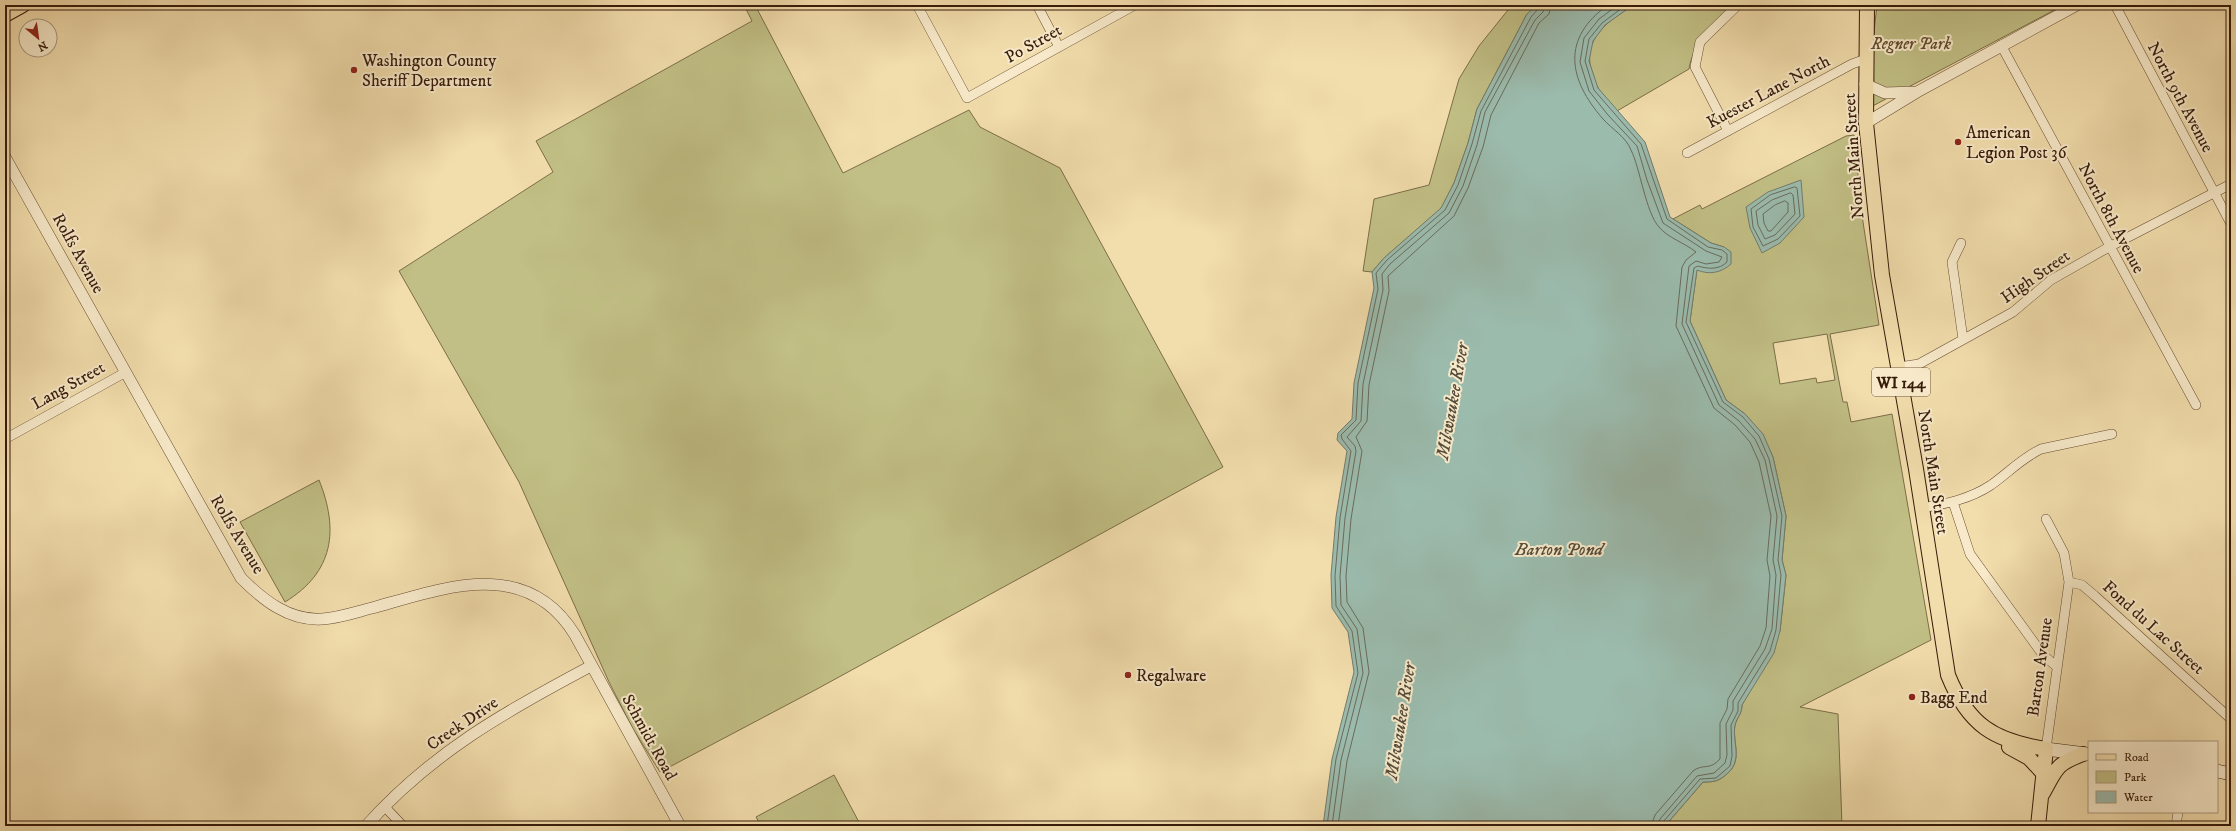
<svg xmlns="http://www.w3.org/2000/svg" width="2236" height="831" font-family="'IM FELL DW Pica',serif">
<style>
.green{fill:#c1bf85;stroke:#7c6d48;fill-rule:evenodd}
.water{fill:#9bbbad;stroke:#737b6c}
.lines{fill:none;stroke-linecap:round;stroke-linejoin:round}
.shore{stroke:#696b5c;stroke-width:1}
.minor-casing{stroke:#664c32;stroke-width:10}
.tertiary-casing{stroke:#664c32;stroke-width:12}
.secondary-casing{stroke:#371b0a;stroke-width:14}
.primary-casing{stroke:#371b0a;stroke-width:16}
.minor{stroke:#f7e9c9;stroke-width:9}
.tertiary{stroke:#f7e9c9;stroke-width:11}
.secondary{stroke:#f7e9c9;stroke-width:13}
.primary{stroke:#f2ddac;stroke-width:14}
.poi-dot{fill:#8f2418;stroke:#f7e9c9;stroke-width:1.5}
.labels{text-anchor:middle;stroke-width:4;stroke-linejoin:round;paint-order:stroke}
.shield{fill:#f7e9c9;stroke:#715943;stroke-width:1}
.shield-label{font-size:16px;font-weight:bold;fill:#371b0a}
.street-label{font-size:17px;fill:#371b0a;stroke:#f7e9c9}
.park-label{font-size:17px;font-style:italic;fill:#604c2f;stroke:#f7e9c9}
.poi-label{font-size:17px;fill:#371b0a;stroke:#f7e9c9;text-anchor:start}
.water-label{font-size:18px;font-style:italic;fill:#554b3b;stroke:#f7e9c9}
</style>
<rect width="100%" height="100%" fill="#f2ddac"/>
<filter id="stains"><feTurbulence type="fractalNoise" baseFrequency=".005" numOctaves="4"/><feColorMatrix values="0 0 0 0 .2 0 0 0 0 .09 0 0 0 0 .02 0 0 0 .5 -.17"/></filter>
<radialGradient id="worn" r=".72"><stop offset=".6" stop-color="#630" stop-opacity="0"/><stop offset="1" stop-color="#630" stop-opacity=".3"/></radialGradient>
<path class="green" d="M744 5H755L843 173 969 110 980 127 1060 168 1223 467 817 689 660 772 633 729 609 682 519 482 399 271 553 172 536 141 752 21Z
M1512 5H1537L1527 14 1477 109 1468 143 1454 183 1441 209 1384 258 1372 272 1363 271 1374 199 1429 185 1459 79 1479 46Z
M1633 5H1733C1716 24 1693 42 1689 69L1617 111C1599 97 1581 62 1594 40 1602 24 1619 15 1633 5Z
M1877 5H2064L1865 110Z
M1854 135 1863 222 1879 325 1830 334 1843 402H1847L1851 422 1892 414 1931 640 1800 707 1838 714 1842 826H1665L1703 782C1715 782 1719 781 1728 773 1743 759 1732 742 1735 725 1737 717 1742 714 1742 705L1780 631 1786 575 1782 560 1786 516 1773 457 1762 434 1745 414 1726 400 1690 321 1697 269 1724 247 1711 243 1673 219 1700 205 1702 209 1846 136ZM1827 334 1835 380 1817 383 1816 378 1780 384 1773 343Z
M319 480C339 530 334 572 285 602L240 522Z
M834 775 861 826H761L756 817Z"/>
<path class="water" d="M1537 5H1633L1605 25 1593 41 1589 61 1598 88 1645 142 1670 217 1711 243 1724 247 1731 252V264C1721 273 1709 275 1697 270L1690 321 1726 400 1745 414 1763 434 1773 457 1786 516 1782 560 1786 575 1780 631 1774 653 1742 705C1742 714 1737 717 1735 725 1732 742 1743 759 1728 773 1719 781 1715 782 1703 782L1665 826H1323L1332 759 1354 672 1348 632 1332 608 1331 575 1336 517 1347 451 1337 440 1338 433 1352 419 1354 383 1374 288 1372 272 1384 258 1441 208 1454 183 1468 143 1477 109 1527 14Z
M1801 180 1804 217 1780 243 1762 253 1750 228 1746 207 1768 192Z"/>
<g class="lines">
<path class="shore" d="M1608 5C1561 38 1568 79 1603 119 1612 129 1626 137 1631 150 1640 168 1646 213 1659 227 1668 238 1685 243 1696 252L1686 260 1682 267 1676 326 1714 408 1735 425 1750 442 1759 462 1771 516 1767 560 1770 576 1766 628 1760 646 1728 699 1727 709 1720 723V759C1709 771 1704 763 1693 771L1655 815 1651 826
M1618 5 1599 19 1584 38 1580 62 1589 91 1608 115 1637 146 1647 180 1663 223 1706 251 1722 257 1719 262 1706 264 1696 261 1689 266 1682 324 1719 405 1739 421 1755 439 1765 460 1777 516 1773 560 1776 575 1772 629 1765 649 1733 701V710L1726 724 1727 755 1725 763 1714 773 1697 776 1660 819 1657 826
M1626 5 1602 23 1589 39 1585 61 1594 90 1641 144 1667 219 1708 247 1722 250 1727 254V262C1719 270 1708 269 1698 266L1694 268 1686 322 1723 402 1743 417 1759 436 1769 459 1782 516 1778 560 1781 575 1776 630 1770 651 1738 703V711L1731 725 1732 756 1730 766 1716 778 1700 779 1663 822 1662 826
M1795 187 1797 188 1800 216 1778 239 1763 246 1753 227 1751 209 1770 195Z
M1791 193 1793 195 1795 214 1775 235 1765 239 1758 225 1756 211 1772 200Z
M1785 201 1788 203V212L1771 231H1768L1764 223 1763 214 1775 205Z
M1327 826 1336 759 1358 673 1352 631 1336 606 1335 576 1340 518 1351 451 1342 439 1341 435 1356 420 1358 383 1378 289 1376 273 1387 260 1445 210 1458 185 1472 144 1481 111 1531 17 1538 9 1540 5
M1332 826 1341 760 1363 673 1357 629 1341 605 1340 576 1345 518 1356 451 1355 446 1347 437 1361 421 1363 384 1383 290 1382 274 1390 264 1449 213 1463 186 1477 145 1485 112 1535 20 1543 12 1545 5
M1338 826 1347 761 1369 672 1363 628 1347 602 1346 576 1351 519 1362 451 1356 437 1367 421 1369 385 1389 291 1388 276 1454 216 1468 188 1483 147 1491 115 1539 23 1549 14 1551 5"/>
<g class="minor-casing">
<path id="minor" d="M917 5 967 98 1135 5
M1037 5 1059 47
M2115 5 2231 224
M2001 45 2196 405
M1728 131 1695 67 1700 42 1738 5
M1687 153 1852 64 1866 59
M1961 243 1952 262 1963 339
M1899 367 1919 364 2013 312 2051 280 2109 247 2231 184
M5 439 126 372
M1953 502 1970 554 2043 655 2056 666
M1921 508C1946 504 1970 499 1991 485 2008 473 2022 458 2041 449L2112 434
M2069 582 2082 585 2095 596 2231 719
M2046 749 2069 582 2064 553 2046 519
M384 806 403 826
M2176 826 2178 812"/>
</g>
<g class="tertiary-casing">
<path id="tertiary" d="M1865 84 1885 93 1916 92
M1866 123 1917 92 2077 5
M5 157 241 578C263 600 289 621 322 619 339 618 356 612 372 608 444 588 526 556 575 635L680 826
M366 826C431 753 506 711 591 666"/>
</g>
<g class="secondary-casing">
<path id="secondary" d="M2046 749 2086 754
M2217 771 2231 774"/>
</g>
<g class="primary-casing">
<path id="primary" d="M1867 5 1866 123 1882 275 1916 469 1948 675C1968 725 1994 741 2046 749L2038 826
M5 15 23 5
M2009 747 2029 758 2043 773
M2043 793C2057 768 2056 764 2083 754"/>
</g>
<use href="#minor" class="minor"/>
<use href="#tertiary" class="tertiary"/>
<use href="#secondary" class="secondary"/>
<use href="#primary" class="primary"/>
</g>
<g class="poi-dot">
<circle cx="354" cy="70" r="4"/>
<circle cx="1958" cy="142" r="4"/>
<circle cx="1128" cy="675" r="4"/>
<circle cx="1912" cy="697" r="4"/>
</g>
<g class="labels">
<rect class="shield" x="1872" y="368" width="58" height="28" rx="3"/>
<g class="shield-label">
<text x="1901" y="388">WI 144</text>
</g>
<g class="street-label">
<text transform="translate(1033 43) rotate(-29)" y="6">Po Street</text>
<text transform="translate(1768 91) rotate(-28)" y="6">Kuester Lane North</text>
<text transform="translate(2181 97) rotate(62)" y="6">North 9th Avenue</text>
<text transform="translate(1853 156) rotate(-94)" y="6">North Main Street</text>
<text transform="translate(2112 218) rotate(62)" y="6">North 8th Avenue</text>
<text transform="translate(79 253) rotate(61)" y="6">Rolfs Avenue</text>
<text transform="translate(2035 276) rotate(-35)" y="6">High Street</text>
<text transform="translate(68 385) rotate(-29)" y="6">Lang Street</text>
<text transform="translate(1934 472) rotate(81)" y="6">North Main Street</text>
<text transform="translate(238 534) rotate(59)" y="6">Rolfs Avenue</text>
<text transform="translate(2154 627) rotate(42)" y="6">Fond du Lac Street</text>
<text transform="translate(2039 667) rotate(-82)" y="6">Barton Avenue</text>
<text transform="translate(462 723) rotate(-34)" y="6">Creek Drive</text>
<text transform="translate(650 737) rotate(61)" y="6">Schmidt Road</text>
</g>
<g class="park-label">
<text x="1911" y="49">Regner Park</text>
</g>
<g class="poi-label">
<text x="362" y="66">Washington County<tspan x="362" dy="20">Sheriff Department</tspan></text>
<text x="1966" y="138">American<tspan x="1966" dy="20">Legion Post 36</tspan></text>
<text x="1136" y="681">Regalware</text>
<text x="1920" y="703">Bagg End</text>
</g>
<g class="water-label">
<text transform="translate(1452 401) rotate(-80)" y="6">Milwaukee River</text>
<text x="1559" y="555">Barton Pond</text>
<text transform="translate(1400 721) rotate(-81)" y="6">Milwaukee River</text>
</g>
</g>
<rect width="2236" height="831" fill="none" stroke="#f2ddac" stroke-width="20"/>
<rect x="6" y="6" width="2224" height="819" fill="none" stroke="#371b0a" stroke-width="2"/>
<rect x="10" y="10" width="2216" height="811" fill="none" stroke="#371b0a"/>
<rect x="2088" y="741" width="130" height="72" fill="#f7e9c9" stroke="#aa977d"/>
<rect x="2096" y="754" width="20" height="6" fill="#f2ddac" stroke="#aa977d"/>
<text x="2124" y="761" font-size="12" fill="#371b0a">Road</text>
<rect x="2096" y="771" width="20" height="12" fill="#c1bf85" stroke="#aa977d"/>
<text x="2124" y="781" font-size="12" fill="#371b0a">Park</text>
<rect x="2096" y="791" width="20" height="12" fill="#9bbbad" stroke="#aa977d"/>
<text x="2124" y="801" font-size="12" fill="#371b0a">Water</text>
<g transform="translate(38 38) rotate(151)"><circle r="19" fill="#f7e9c9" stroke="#aa977d"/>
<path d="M0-3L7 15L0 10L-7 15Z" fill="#8f2418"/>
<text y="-6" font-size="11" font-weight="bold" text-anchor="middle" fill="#371b0a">N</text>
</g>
<rect width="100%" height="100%" filter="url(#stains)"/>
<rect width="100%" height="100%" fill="url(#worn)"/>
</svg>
